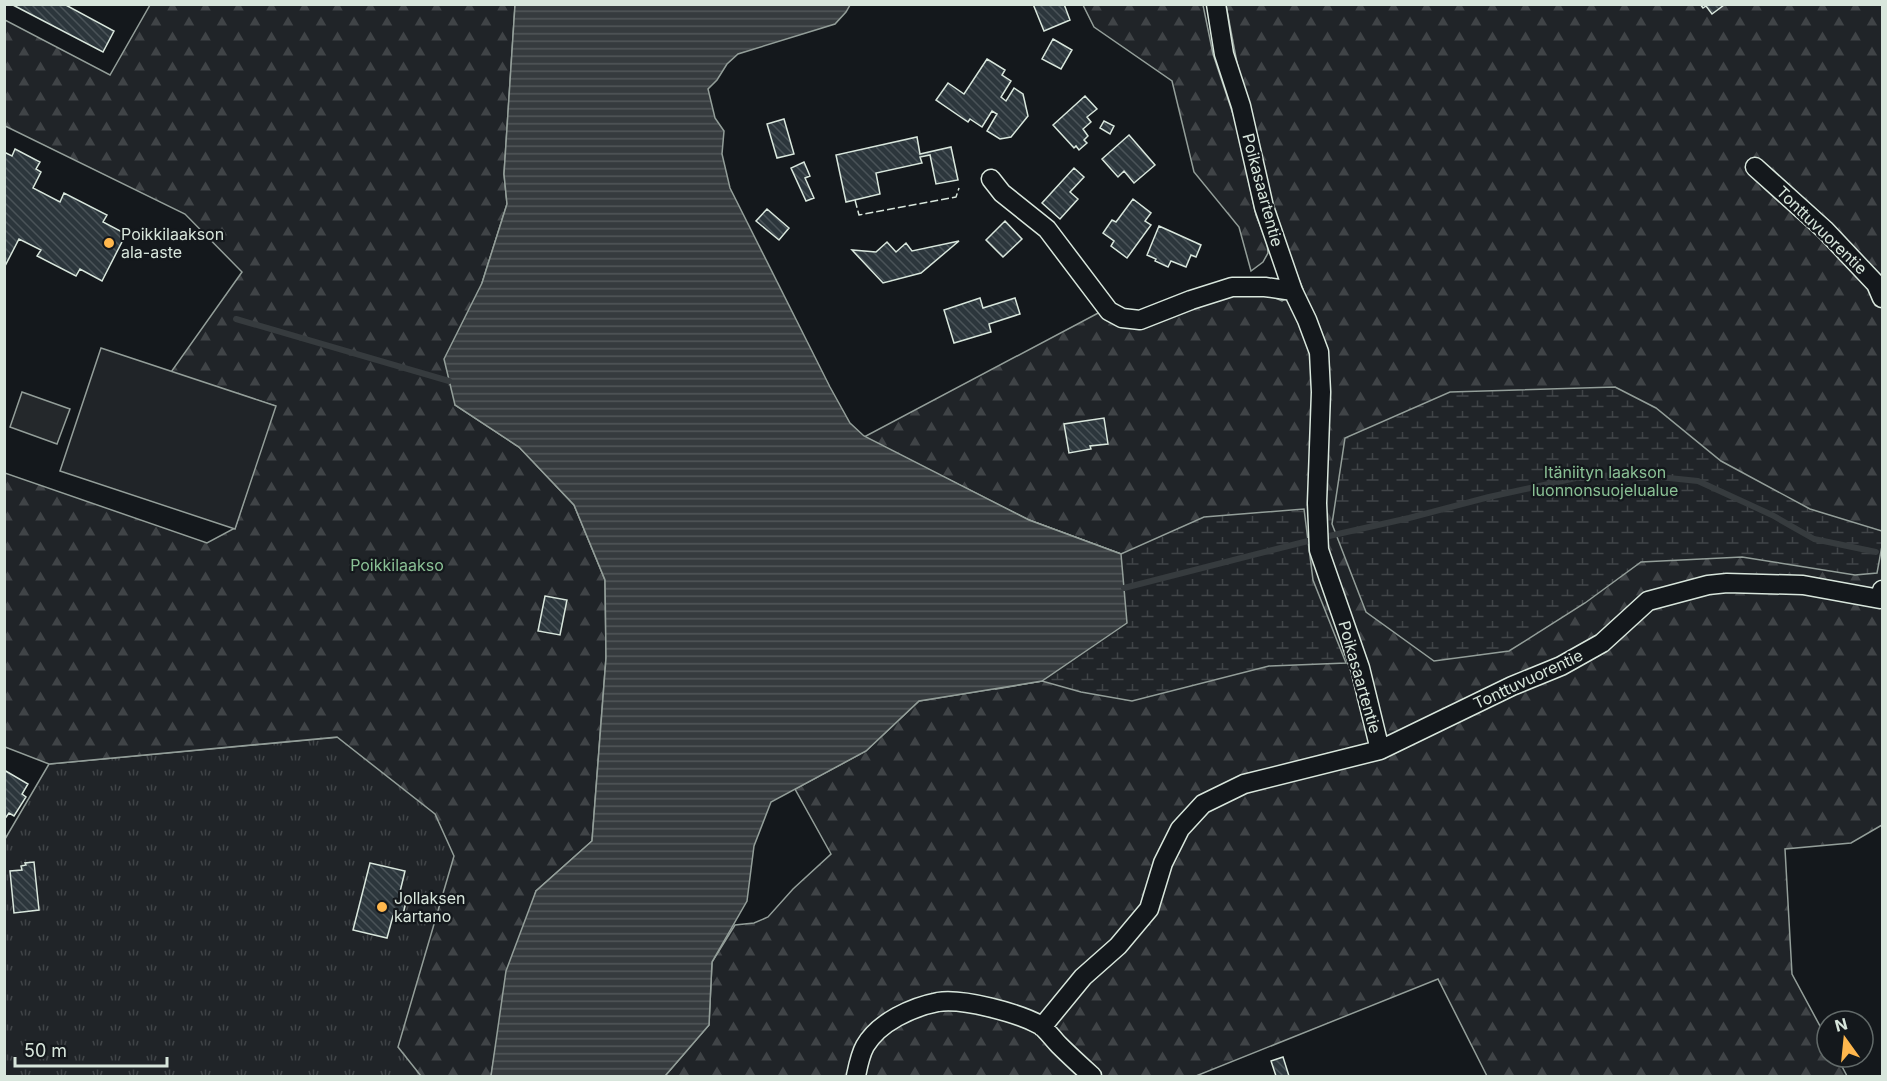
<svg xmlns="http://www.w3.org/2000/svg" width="1887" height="1081" font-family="Inter,sans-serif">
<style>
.grass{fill:url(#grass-tufts);stroke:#939e99;stroke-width:1.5}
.forest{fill:url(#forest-firs);stroke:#939e99;stroke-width:1.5}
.wetland{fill:url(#wetland-marsh);stroke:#939e99;stroke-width:1.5}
.garden{fill:#202428;stroke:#939e99;stroke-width:1.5}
.parking{fill:#24282b;stroke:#939e99;stroke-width:1.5}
.water{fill:url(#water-rules);stroke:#939e99;stroke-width:1.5}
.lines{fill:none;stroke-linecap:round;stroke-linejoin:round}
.stream{stroke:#363b3e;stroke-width:6}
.building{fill:url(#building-back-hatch);stroke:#d8e6dc;stroke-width:1.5}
.minor-casing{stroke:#d8e6dc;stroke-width:21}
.minor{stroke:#14181c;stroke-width:18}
.fence{stroke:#d8e6dc;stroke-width:1.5;stroke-dasharray:8 3;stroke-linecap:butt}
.poi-dot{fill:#ffb74d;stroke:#14181c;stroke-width:2}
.labels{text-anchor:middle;stroke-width:4.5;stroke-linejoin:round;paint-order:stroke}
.street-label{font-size:16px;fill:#d8e6dc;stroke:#14181c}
.poi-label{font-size:16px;fill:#d8e6dc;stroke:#14181c;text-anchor:start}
.park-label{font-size:16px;fill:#8ac095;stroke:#14181c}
</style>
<defs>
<pattern id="grass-tufts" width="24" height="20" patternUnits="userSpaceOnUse" patternTransform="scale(1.5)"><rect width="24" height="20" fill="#202428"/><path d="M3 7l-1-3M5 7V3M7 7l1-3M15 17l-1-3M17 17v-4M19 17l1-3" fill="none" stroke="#404447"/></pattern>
<pattern id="forest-firs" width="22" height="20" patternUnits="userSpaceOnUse" patternTransform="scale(1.5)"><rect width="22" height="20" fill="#202428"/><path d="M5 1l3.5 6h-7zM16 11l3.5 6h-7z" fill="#404447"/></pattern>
<pattern id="wetland-marsh" width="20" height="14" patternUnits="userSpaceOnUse" patternTransform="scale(1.5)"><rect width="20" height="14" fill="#202428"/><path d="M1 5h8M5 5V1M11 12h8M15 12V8" fill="none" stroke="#404447"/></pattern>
<pattern id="water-rules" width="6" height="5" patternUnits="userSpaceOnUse" patternTransform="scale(1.5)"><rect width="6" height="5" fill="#363b3e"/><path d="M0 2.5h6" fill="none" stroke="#525759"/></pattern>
<pattern id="building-back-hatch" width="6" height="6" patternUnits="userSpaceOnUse" patternTransform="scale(1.5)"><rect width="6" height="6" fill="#2c363c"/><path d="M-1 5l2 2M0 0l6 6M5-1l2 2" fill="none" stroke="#4a5358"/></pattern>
</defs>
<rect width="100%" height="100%" fill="#14181c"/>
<path class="grass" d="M470 725 490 1076H5V839L49 764Z"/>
<path class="forest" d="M150 5H515L504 174 507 204 482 283 455 405 519 447 574 505 605 580 606 657 592 841 536 891 498 1033 491 1076H421L398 1047 454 856 435 814 337 737 49 764 5 747V473L207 543 235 528 275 406 171 372 242 272 185 214 5 126V20L110 75Z
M1083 5H1203L1213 54 1236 123 1256 215 1267 243 1268 253 1263 262 1251 271 1239 227 1194 172 1172 81 1094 27Z
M1226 5H1882V825L1851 843 1785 849 1792 974 1827 1039V1057H1837L1847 1076H1487L1438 979 1196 1076H665L709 1025 712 962 735 925 754 923 768 917 793 889 831 854 795 789 866 751 919 701 1042 681 1121 554 1029 520 864 437 1102 311 1110 321 1232 292 1259 291 1282 301 1303 289 1278 230 1257 136 1237 63Z"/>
<path class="wetland" d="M1615 387 1656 408 1721 461 1810 509 1882 531V546L1877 573 1855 575 1742 557 1641 562 1585 603 1509 651 1434 661 1366 612 1332 524 1345 438 1450 392Z
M1304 509 1313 580 1346 663 1269 666 1132 701 1081 692 1042 681 996 689 1029 520 1121 554 1204 517Z"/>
<path class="garden" d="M101 348 276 406 235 529 60 471Z"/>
<path class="parking" d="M22 392 70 409 57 444 10 427Z"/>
<path class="water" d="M515 5H850L846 12 835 24 738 54 727 64 717 80 708 89 715 118 724 131 722 154 730 188 830 387 850 423 864 436 1029 520 1121 554 1127 623 1042 681 919 701 866 751 771 802 754 846 747 901 712 962 709 1025 665 1076H491L506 971 536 891 592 841 606 658 605 580 574 505 519 447 455 405 444 359 482 283 507 204 504 174Z"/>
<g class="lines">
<path class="stream" d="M236 319 449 381
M1329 536 1409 518 1489 497 1585 476 1640 475 1698 481 1772 515 1814 539 1876 552
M1124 588 1308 541"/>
</g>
<path class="building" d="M11 4H64L114 31 103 52Z
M1033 4H1064L1070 20 1044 31Z
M1700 4H1723L1724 5 1712 14 1706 6 1703 8Z
M1053 39 1072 50 1061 69 1042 59Z
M987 59 1005 70 1002 75 1011 81 1001 97 1006 101 1014 88 1023 94 1028 116 1011 137 1000 139 987 131 997 114 992 111 982 127 970 119 968 122 936 100 948 83 964 94Z
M1085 96 1097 109 1087 117 1091 122 1083 129 1088 136 1084 140 1087 143 1079 150 1076 146 1074 148 1053 125Z
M784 119 794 154 777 158 767 124Z
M1104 121 1114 126 1110 134 1100 128Z
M1129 135 1155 165 1134 183 1124 171 1118 177 1102 159Z
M917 137 920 154 951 147 958 180 936 184 930 155 920 157 922 163 876 173 880 194 846 202 836 155Z
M15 149 40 162 36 169 41 172 33 188 60 202 64 193 107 215 103 222 126 234 102 281 80 269 76 276 37 256 41 250 19 239 4 268V152L12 156Z
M804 162 810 176 805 178 814 198 806 201 791 168Z
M1074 168 1084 177 1070 192 1078 199 1060 219 1042 203Z
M1133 199 1151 213 1145 221 1151 225 1127 258 1111 246 1114 241 1103 233 1112 220 1116 222Z
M767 209 789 228 779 240 756 221Z
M1005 221 1022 239 1003 257 986 240Z
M1159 226 1201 245 1196 257 1191 255 1186 267 1171 261 1168 267 1155 261 1156 259 1147 255Z
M959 241 921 273 883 283 852 250 876 252 887 242 896 252 906 243 912 251Z
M980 298 983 308 1015 298 1020 314 989 324 991 332 954 343 944 310Z
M1104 418 1108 444 1090 446 1091 449 1069 453 1064 424Z
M545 596 567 600 560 635 538 631Z
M4 770 28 784 22 794 26 797 14 816 9 813 4 820Z
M34 862 39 910 14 913 10 871 22 870 21 866 26 865 25 863Z
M370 863 405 871 399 896 407 898 402 918 393 916 387 938 353 930Z
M1283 1057 1289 1076H1276L1271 1061Z"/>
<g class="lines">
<g class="minor-casing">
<path id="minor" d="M1755 167 1825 230 1876 284 1882 298
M991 179 1002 193 1047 229 1109 311 1122 318 1140 320 1191 300 1232 287H1265L1293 291
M1380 750 1512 686 1561 666 1602 643 1648 601 1708 585 1727 583 1803 585 1880 599 1882 590
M1042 1027 1083 977 1118 946 1149 909 1163 863 1180 829 1203 804 1244 784 1380 750 1360 668 1319 550 1317 503 1321 392 1319 352 1307 320 1293 291 1264 207 1241 106 1224 54 1216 4
M856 1076C858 1066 860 1055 865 1046 879 1022 912 1007 938 1002 963 998 1018 1013 1040 1025 1047 1030 1053 1039 1059 1045 1070 1056 1081 1066 1092 1076"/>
</g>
<use href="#minor" class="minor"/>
<path class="fence" d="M855 200 859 215 956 197 959 188"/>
</g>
<g class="poi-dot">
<circle cx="109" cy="243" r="6"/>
<circle cx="382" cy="907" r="6"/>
</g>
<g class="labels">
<g class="street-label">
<text transform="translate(1263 190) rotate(75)" y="6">Poikasaartentie</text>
<text transform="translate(1822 230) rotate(44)" y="6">Tonttuvuorentie</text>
<text transform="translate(1360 677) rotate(74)" y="6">Poikasaartentie</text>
<text transform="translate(1528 679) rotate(-25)" y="6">Tonttuvuorentie</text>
</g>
<g class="poi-label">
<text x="121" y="240">Poikkilaakson<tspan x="121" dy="18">ala-aste</tspan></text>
<text x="394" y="904">Jollaksen<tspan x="394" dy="18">kartano</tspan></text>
</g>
<g class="park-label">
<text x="1605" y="478">Itäniityn laakson<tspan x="1605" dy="18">luonnonsuojelualue</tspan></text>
<text x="397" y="571">Poikkilaakso</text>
</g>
</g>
<rect width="1887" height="1081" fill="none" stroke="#d8e6dc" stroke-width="12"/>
<g transform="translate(1845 1039) rotate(345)"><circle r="28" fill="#14181c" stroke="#626a69" stroke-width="1.5"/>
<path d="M0-4.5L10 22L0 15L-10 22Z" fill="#ffb74d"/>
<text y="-9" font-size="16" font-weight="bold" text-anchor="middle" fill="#d8e6dc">N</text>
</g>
<path d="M15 1057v9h152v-9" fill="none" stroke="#d8e6dc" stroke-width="3"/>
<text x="24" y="1057" font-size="18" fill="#d8e6dc" stroke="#14181c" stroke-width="4.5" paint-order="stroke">50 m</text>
</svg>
